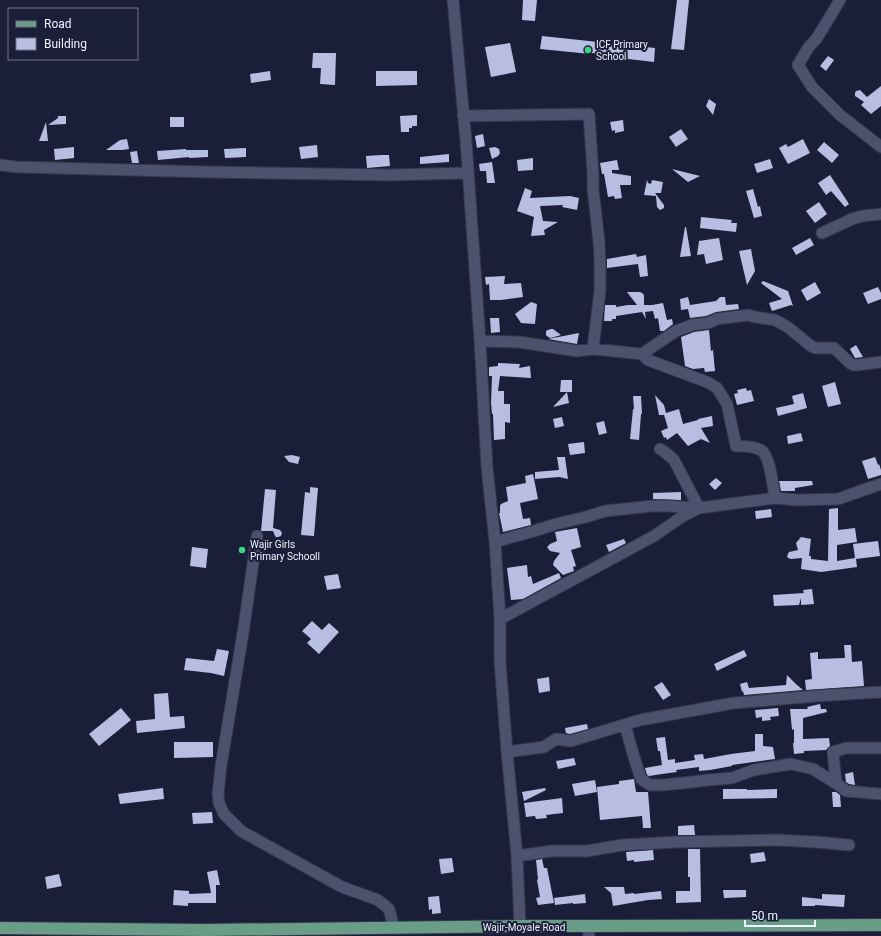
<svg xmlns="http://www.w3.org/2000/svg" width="881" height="936" font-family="Roboto,sans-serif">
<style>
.building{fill:#b8bee1}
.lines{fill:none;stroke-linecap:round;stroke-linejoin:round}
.minor-casing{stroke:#36364b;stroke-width:13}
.major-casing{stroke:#36364b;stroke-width:14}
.minor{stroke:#4c516e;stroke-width:11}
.major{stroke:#699d87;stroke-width:12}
.poi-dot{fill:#38d880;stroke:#1b1e38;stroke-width:1.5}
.labels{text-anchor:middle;stroke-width:4;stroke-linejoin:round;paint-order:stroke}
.poi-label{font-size:10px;fill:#f0f3fd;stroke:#1b1e38;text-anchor:start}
.street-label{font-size:10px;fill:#f0f3fd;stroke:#1b1e38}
</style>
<rect width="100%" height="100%" fill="#1b1e38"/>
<path class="building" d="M523 0H537L535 21 522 20Z
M677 0H689L684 50 671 49Z
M542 36 655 48 654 62 611 57V54L590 53V54L540 49Z
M510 43 516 72 491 77 485 47Z
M313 53H336L335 85 320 84 321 68H312Z
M828 56 834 60 826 71 820 66Z
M270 71 271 80 251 83 250 74Z
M376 71H417V85L376 86Z
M881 86V106L871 114 861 105 864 102 855 96V93L856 91 860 90 867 97Z
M709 99 716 104 713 115 706 106Z
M417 115V126H412V128H409V132H401L400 116Z
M58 116H66V124L48 125 58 118Z
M170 117H184V127H170Z
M623 120 624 131 615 133V130L612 131 610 122Z
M46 122 48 141H39Z
M681 129 688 139 676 147 669 137Z
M483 134 485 146 477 148 475 136Z
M127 139 129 149 122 150H106L120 140Z
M803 139 810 153 788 164 779 148 786 144 788 147Z
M824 142 839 155 832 163 817 150Z
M317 145 318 157 301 159 299 147Z
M74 147V158L55 160 54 149Z
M495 147 499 149 500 153 498 156 492 159 489 148Z
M246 148V157L225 158 224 149Z
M186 149V150H208V157L189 158V157L158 160 157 151Z
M137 151 139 163H132L130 152Z
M449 154V162L420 164V157Z
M381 155H389L390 166 367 168 366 156Z
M533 158V170L518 171 517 160Z
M770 159 773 168 757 173 754 164Z
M617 160 619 170H612V173L631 176V185H620L622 198 615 199 614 196 608 197 604 174H602L600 163Z
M492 162 495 183H487L486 171H480L479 164Z
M672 169 700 176 688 182Z
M830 175 849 204 845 207 831 191 826 195 818 183Z
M647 180 648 183 651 184 652 180 663 182 661 193H655L664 205V208L660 210 657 207 656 196 644 195Z
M525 188 532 191 530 198 570 196 579 198 577 210 562 207 563 205 540 206 543 221 558 222 544 230 545 235 531 236 534 217 517 211Z
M753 189 758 207 760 206 762 216 754 218 746 191Z
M819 202 827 214 815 223 806 211Z
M701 217 732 220 731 223H737L736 232 700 228Z
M685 227H686L691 256 680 257Z
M719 238 723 260 706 264 704 254 697 255 699 241Z
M810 238 814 245 796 255 792 248Z
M751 249 755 271 747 285 739 251Z
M636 254 637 257 646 255 648 276 640 277 638 264 607 268V259Z
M505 276 504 284 521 283 523 297 501 300H490L489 284 486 285 485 277Z
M763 281 788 291 793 306 791 305 772 311 769 303 782 299 761 283Z
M815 282 821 293 807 301 801 290Z
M878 287 881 293V299L868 304 863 293Z
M627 292H640L642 293 644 295V305H652L663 303 667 320 672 319 673 324 664 331H660L658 318 655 319 653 311 645 312 646 319 642 312 616 316V319H612V321H604L605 305H616V307L628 305H637Z
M688 297 690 305 716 301 720 297H725L726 305 738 304 739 309 716 312 706 316 690 318 688 309 681 310 680 299Z
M531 302 537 304 535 324 521 323 515 314Z
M490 318H499L500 332 491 333Z
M551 329H553L561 335 551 338 548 337 546 335V331L548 330Z
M709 330 711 351 713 350 715 371 705 372 704 368 693 369 685 366 681 337 694 332Z
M579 333 577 344 548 339Z
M856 345 863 357 855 358 850 349Z
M498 363 520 364 519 368 530 366 531 378 500 376 498 391H504V404H510V423L505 422V439L494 440 493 414H492L491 403 492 376H489V367L498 366Z
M561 380H572V392H567L569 403 553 407 567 392H560Z
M835 382 841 404 828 407 822 386Z
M746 388 747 391 751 390 754 401 737 405 734 394 738 393 737 390Z
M803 393 807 408 778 416 776 408 794 404 792 396Z
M655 395 664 405 666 413 679 409 683 424 698 420V419L712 416 713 426 701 428 710 443 701 439 688 446 677 433 667 440 666 437 664 438 661 431 668 428 664 415H659Z
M633 396H641L642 414H641L639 440 630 439 633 409H634Z
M562 417 564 426 555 428 553 419Z
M604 421 607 433 599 435 596 423Z
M801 433 803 441 788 444 787 436Z
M584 442 585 453 570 455 568 444Z
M292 455 300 457 298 464 289 462 284 456Z
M557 457H565L568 479 559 477 535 479V472L559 470Z
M875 457 878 465 879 464 881 470V475L868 479 862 461Z
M533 474 538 499 520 503 523 519 530 518 531 525 503 532 499 513H500V506L501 504 508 501 506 487 526 483 525 476Z
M716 478 722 483 715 490 709 484Z
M779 481H812L813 485 795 488V491H781Z
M310 487 318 488 314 536 301 535 305 492 310 493Z
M265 489 276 490 273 528 280 530 282 533 281 536 278 537H276L275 536 273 531H261Z
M681 492V500L653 499V493Z
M838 508V530L855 528 857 542 837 545V561L855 558 853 544 878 541 880 556 856 559 857 567 821 572 801 569 802 558 791 559 788 558 787 556 789 552 798 550 796 543 801 537 811 539 809 556H811V559L828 561 829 509Z
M771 509 772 517 756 519 755 511Z
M577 528 581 547 571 550 576 566 573 567 574 571 563 575 553 565 554 561 560 553 550 551 547 547 550 544 557 541 555 532Z
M624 539 626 543 609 552 606 545Z
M192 547 208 549 206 568 190 566Z
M527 565 528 577 531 576 533 584 559 573 561 578 523 599 511 600 507 568Z
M338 574 341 588 327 590 324 576Z
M812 589 814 604 801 605V598L799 605 774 606 773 595 804 593 803 590Z
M312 621 322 630 329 623 339 632 319 654 307 643 311 639 302 631Z
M844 645H851L852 662 862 661 864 686 806 690 805 680 812 679 810 653 818 652V659L845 658Z
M217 649 229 651 224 676 211 673 184 670 186 658 214 661Z
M744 650 747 656 717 671 714 664Z
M787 675 797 685 803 690 744 695 743 691 742 692 740 684 747 682 749 688 786 685Z
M549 677 550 691 539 693 537 679Z
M662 682 671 695 663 700 654 687Z
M168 693 170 717 184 716 185 728 137 733 136 721 155 719 154 694Z
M820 704 821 709H826L827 712 803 718V739L829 738 830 746 826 750 804 751V753L794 754 793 743H794V729L792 730 790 709H808L807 707Z
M121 708 131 720 99 746 89 734Z
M778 708 779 716 770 717 771 720 762 721V717L756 718 755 710Z
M587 724 588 729 570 734 566 733 565 728Z
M755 734H763V746L773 747 775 759 732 765V766L710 770 699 771V767L676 770 677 772 662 774 649 776 647 775 645 768 662 765 660 751H658L656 738 665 737 668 760 675 759V763L695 760 694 755 703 754 704 759 731 754 755 751Z
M174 742H213V757L174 758Z
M574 758 576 765 558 769 556 761Z
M853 772 855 785 849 784 846 782 845 774Z
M634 779 636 792H648L651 828H643L642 816 600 820 597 787 619 784V781Z
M595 780 597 792 575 796 572 784Z
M163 788 164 799 120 804 118 794Z
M545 788 546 790 524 801 522 792Z
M723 789H747V790L777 789V798L723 799Z
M832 792H836L840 795 841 807H833Z
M562 798 563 813 546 815 547 818 536 819 535 816 526 817 524 803Z
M212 812 213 823 193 824 192 813Z
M694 825 695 835H678V826Z
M688 849H700L701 902 676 903V891H690V877H688Z
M653 850 654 860 634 862V860L627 861 626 852Z
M764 852 766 861 751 863 750 854Z
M452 858 454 872 441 874 439 859Z
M542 859 544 868H547L554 903 538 905 536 898 540 897 537 880 538 879 536 860Z
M217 870 220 885H216V903H188V906L173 905 174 890 189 891V894L211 893 207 872Z
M59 874 62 886 47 889 45 877Z
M604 887H624L625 894 634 893V894L661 891 662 899 648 900 613 906 611 893Z
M723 890H746V897L724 898Z
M585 894 586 903 573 904V903L555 905 554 898Z
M822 894 845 895 844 907 815 905V906H802V897L822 899Z
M439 896 441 913 432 914V909L429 910 428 897Z"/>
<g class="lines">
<g class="minor-casing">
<path id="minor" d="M453 0 466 141 480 341 487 467 495 542 500 619V662L507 752 517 856 520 926
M840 0 817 38 808 48 798 65 812 87 840 115 881 147
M463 116 589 114 593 174V189L599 242 600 261V291L596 323 593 349
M0 165 17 167 209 172 389 175 467 173
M822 233 852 219 862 216 881 214
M480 341 519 342 577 351 593 349 642 354 648 360 707 382 717 388 727 404 736 446C744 446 753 446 761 450 770 455 773 487 775 498
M642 354 676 331 692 325 708 323 717 319 748 315 755 317 775 320 779 322 789 328 811 346 815 348H834L851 364 854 365H858L881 362
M660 449 666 453 674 460 699 508
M257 536 243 633 221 766 218 794 219 803 224 814 241 831 342 887 378 900 389 909 394 928
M495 542 534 531 556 524 586 517 605 511 652 506H666L698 508
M500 619 654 536 683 516 699 508 775 498 798 500 838 499 881 484
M625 725 634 757 641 779 650 785H663L683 783 708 780 732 778 754 770 791 764 813 769 840 786 846 791 881 794
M507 752 544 747 556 739 571 741 640 720 734 703 816 696 881 692
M836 783 833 752 846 748H881
M517 856 551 851H587L622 845 676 842 777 840 816 842 849 845
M588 926 589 936"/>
</g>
<g class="major-casing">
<path id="major" d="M0 928 207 930 520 926H588L881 925"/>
</g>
<use href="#minor" class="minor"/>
<use href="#major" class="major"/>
</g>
<g class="poi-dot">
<circle cx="588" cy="50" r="4"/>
<circle cx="242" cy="550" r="4"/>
</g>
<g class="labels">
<g class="poi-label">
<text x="596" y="48">ICF Primary<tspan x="596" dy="12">School</tspan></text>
<text x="250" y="548">Wajir Girls<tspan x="250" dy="12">Primary Schooll</tspan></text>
</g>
<g class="street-label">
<text x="524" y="931">Wajir-Moyale Road</text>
</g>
</g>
<rect x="8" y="8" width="130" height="52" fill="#1b1e38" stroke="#707387"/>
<rect x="16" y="21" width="20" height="6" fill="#699d87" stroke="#707387"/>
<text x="44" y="28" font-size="12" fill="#f0f3fd">Road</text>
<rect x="16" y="38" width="20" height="12" fill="#b8bee1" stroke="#707387"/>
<text x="44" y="48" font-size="12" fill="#f0f3fd">Building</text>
<path d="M745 920v6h70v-6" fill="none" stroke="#f0f3fd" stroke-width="2"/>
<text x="751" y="920" font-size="12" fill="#f0f3fd" stroke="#1b1e38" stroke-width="3" paint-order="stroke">50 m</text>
</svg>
